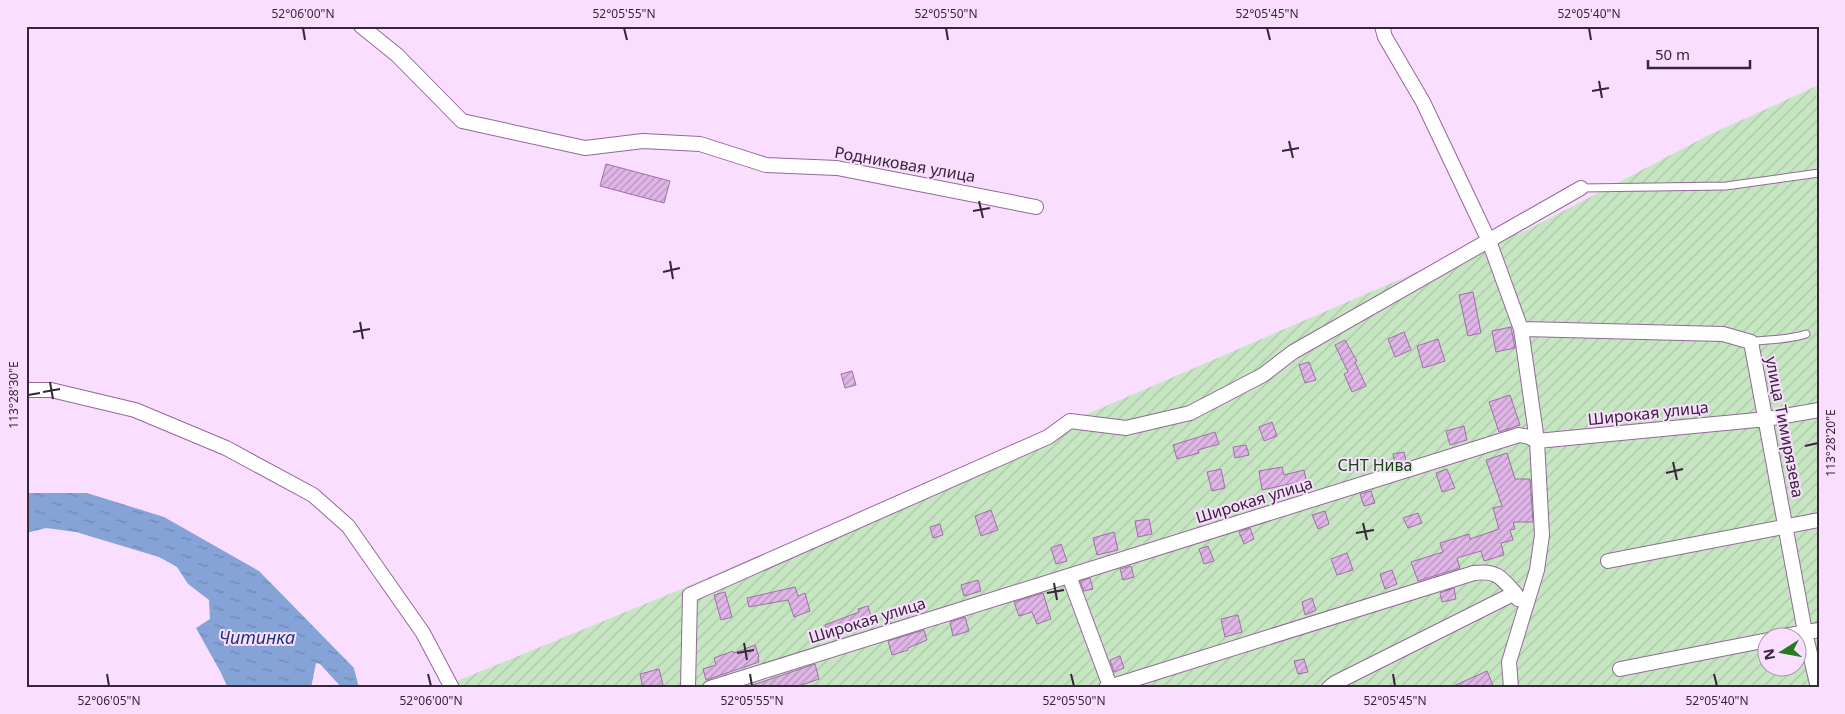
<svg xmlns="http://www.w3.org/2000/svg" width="1845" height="714" font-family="'Noto Sans',sans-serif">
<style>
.garden{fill:url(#garden-furrows);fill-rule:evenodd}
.water{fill:url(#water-ripples)}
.building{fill:url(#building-hatch);stroke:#9c71a3}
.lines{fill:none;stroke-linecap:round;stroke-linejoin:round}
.service-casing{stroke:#936899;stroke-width:9}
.minor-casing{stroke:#936899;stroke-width:16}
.service{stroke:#fff;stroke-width:7}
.minor{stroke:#fff;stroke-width:14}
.ticks{fill:none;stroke:#37253a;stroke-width:2}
.labels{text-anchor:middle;stroke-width:4;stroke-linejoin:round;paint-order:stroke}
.street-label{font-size:16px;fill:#37253a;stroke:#fadeff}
.park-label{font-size:16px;fill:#0e4c08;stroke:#fadeff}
.water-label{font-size:18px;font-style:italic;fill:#173776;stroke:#fadeff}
.neatline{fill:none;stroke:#37253a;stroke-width:2}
.ticks-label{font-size:12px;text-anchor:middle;fill:#37253a}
</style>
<defs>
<pattern id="garden-furrows" width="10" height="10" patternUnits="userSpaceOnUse" patternTransform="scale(1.25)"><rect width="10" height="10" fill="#c6e6c2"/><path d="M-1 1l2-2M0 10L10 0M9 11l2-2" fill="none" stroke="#abc5a7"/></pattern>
<pattern id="water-ripples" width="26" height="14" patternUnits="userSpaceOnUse" patternTransform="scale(1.25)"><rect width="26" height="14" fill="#86a3d8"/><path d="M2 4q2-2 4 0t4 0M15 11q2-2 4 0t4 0" fill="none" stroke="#6e85b0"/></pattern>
<pattern id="building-hatch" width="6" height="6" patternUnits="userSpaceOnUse" patternTransform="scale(1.25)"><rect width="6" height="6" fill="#e0b5e7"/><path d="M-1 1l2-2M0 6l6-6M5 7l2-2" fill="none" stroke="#b693bc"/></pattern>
</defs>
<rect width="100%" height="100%" fill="#fadeff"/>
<path class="garden" d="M1819 85V688H452L450 684 679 590 1489 241 1490 245 1527 230 1711 134ZM1768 636H1798V666H1768Z"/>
<path class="water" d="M26 493H87L164 517 259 571 354 668 359 688H342L320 664 316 663 311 688H228L220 671 196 628 210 619 209 600 188 584 177 567 159 557 76 532 46 528 26 533Z"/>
<path class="building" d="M606 164 670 181 664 203 600 186Z
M1473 292 1481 333 1468 336 1459 295Z
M1511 327 1515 348 1496 352 1492 331Z
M1404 332 1411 350 1395 357 1388 339Z
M1438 339 1445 361 1423 368 1417 346Z
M1345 340 1357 361 1355 362 1366 386 1352 392 1344 374 1348 372 1335 345Z
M1309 362 1316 380 1305 383 1299 365Z
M852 371 856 385 845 388 841 374Z
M1510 395 1520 425 1499 432 1489 402Z
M1272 422 1277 436 1264 441 1259 427Z
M1464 426 1467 440 1450 445 1446 431Z
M1215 432 1219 444 1198 450 1199 453 1177 459 1173 445Z
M1246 445 1249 455 1235 458 1233 447Z
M1404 452 1406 461 1395 465 1393 454Z
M1507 453 1515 479H1530L1533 522H1513L1515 529 1510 530 1513 540 1501 543 1504 555 1484 561 1481 551 1457 558 1460 568 1418 581 1411 562 1443 552 1440 543 1469 534 1470 539 1499 529 1493 508 1502 506 1486 460Z
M1282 467 1284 475 1304 470 1308 489 1296 492 1294 483 1262 490 1259 471Z
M1221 469 1225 488 1212 491 1207 472Z
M1447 469 1455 488 1442 492 1436 473Z
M1371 491 1375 503 1364 506 1360 494Z
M991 510 998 530 981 536 975 516Z
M1325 511 1329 524 1318 529 1312 515Z
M1418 513 1422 523 1408 528 1403 518Z
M1149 519 1152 534 1138 537 1135 521Z
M940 524 943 535 933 538 930 527Z
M1250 528 1254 539 1244 544 1239 532Z
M1114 532 1118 550 1097 555 1093 538Z
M1061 544 1067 561 1056 564 1051 548Z
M1208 546 1214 561 1204 564 1199 549Z
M1347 553 1353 570 1337 575 1331 559Z
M1131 566 1134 577 1123 580 1120 569Z
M1392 570 1397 584 1385 589 1380 574Z
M1090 578 1093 589 1084 591 1080 581Z
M978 580 981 591 964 596 961 585Z
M795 587 798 596 805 593 810 611 794 617 788 600 749 607 747 598Z
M1454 588 1456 599 1442 602 1440 593Z
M725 592 732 617 721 620 714 595Z
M1043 593 1051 619 1037 624 1032 612 1019 616 1014 602Z
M1312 598 1316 610 1305 615 1302 602Z
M868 606 872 619 845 627 846 630 829 636 825 625 859 612 858 609Z
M1238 615 1242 632 1225 637 1221 619Z
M965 617 969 631 953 636 950 622Z
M924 630 927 640 908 648V650L892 655 888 641Z
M755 645 759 657H758L759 662 706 680 703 669 716 665 714 658 733 651 734 653Z
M1120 656 1124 668 1114 672 1110 660Z
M1304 659 1308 672 1298 674 1294 661Z
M815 664 819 679 793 688H753V685Z
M659 669 663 685 643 688 640 674Z
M1487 671 1494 688H1449Z"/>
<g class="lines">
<g class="service-casing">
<path id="service" d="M1581 188 1726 186 1819 173
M1751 342C1770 339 1789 340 1806 334"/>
</g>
<g class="minor-casing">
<path id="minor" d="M361 26 397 55 462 121 585 148 643 141 700 144 766 165 837 168 1036 207
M1382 26 1385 37 1423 102 1489 241 1521 329 1537 441 1542 535 1537 570 1509 662 1511 688
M1521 329 1723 334 1751 342 1805 632 1818 688
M26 390H51L135 410 226 448 313 495 348 526 423 633 452 688
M1608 561 1819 520
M1069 576 1110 686
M1784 636 1819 630
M1620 669 1768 640
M688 688 690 595 1048 437 1070 421 1126 428 1190 413 1263 375 1293 352 1581 188
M710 688 1519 435 1529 437 1537 441 1767 419 1819 410
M1106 688 1474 573C1496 570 1501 577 1515 593
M1329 688 1335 683 1515 593 1518 599"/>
</g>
<use href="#service" class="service"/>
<use href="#minor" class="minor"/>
</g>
<path class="ticks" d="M303 28 305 40M624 28 627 40M946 28 948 40M1267 28 1270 40M1589 28 1591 40M1599 81 1602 98M1592 91 1609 88M1289 141 1293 158M1282 151 1299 148M979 201 983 218M973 211 990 208M670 261 673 279M663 272 680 268M360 322 363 339M353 332 370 329M50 382 53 399M43 392 60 389M28 395 40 393M1805 446 1818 443M1673 462 1677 480M1666 473 1683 469M1363 523 1367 540M1356 533 1374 530M1054 583 1057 600M1047 593 1064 590M744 643 747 660M737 653 754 650M107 674 109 686M428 674 431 686M750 674 752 686M1071 674 1074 686M1393 674 1395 686M1714 674 1717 686"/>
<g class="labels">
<g class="street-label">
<text transform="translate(905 164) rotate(10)" y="6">Родниковая улица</text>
<text transform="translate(1648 413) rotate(-6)" y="6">Широкая улица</text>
<text transform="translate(1785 427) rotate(79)" y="6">улица Тимирязева</text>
<text transform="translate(1254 500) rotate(-17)" y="6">Широкая улица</text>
<text transform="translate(867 620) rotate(-17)" y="6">Широкая улица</text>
</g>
<g class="park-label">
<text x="1375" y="471">СНТ Нива</text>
</g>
<g class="water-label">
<text x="257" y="644">Читинка</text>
</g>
</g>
<rect width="1845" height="714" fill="none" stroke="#fadeff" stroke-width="55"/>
<g transform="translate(1782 652) rotate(259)"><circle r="24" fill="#fadeff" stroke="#ac94b0"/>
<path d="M0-4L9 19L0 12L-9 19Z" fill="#297822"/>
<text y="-8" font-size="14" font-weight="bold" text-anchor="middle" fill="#37253a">N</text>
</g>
<path d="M1648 60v8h102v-8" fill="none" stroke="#37253a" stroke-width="2.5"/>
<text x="1655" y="60" font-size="15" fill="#37253a" stroke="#fadeff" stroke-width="4" paint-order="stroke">50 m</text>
<rect x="28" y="28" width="1790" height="658" class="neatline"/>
<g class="ticks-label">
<text x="303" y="18">52°06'00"N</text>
<text x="624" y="18">52°05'55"N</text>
<text x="946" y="18">52°05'50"N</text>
<text x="1267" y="18">52°05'45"N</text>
<text x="1589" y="18">52°05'40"N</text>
<text transform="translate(14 395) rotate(-90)" y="4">113°28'30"E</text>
<text transform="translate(1831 443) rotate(-90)" y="4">113°28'20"E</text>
<text x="109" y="705">52°06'05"N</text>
<text x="431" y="705">52°06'00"N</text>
<text x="752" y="705">52°05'55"N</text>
<text x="1074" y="705">52°05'50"N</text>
<text x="1395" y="705">52°05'45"N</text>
<text x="1717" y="705">52°05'40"N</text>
</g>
</svg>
